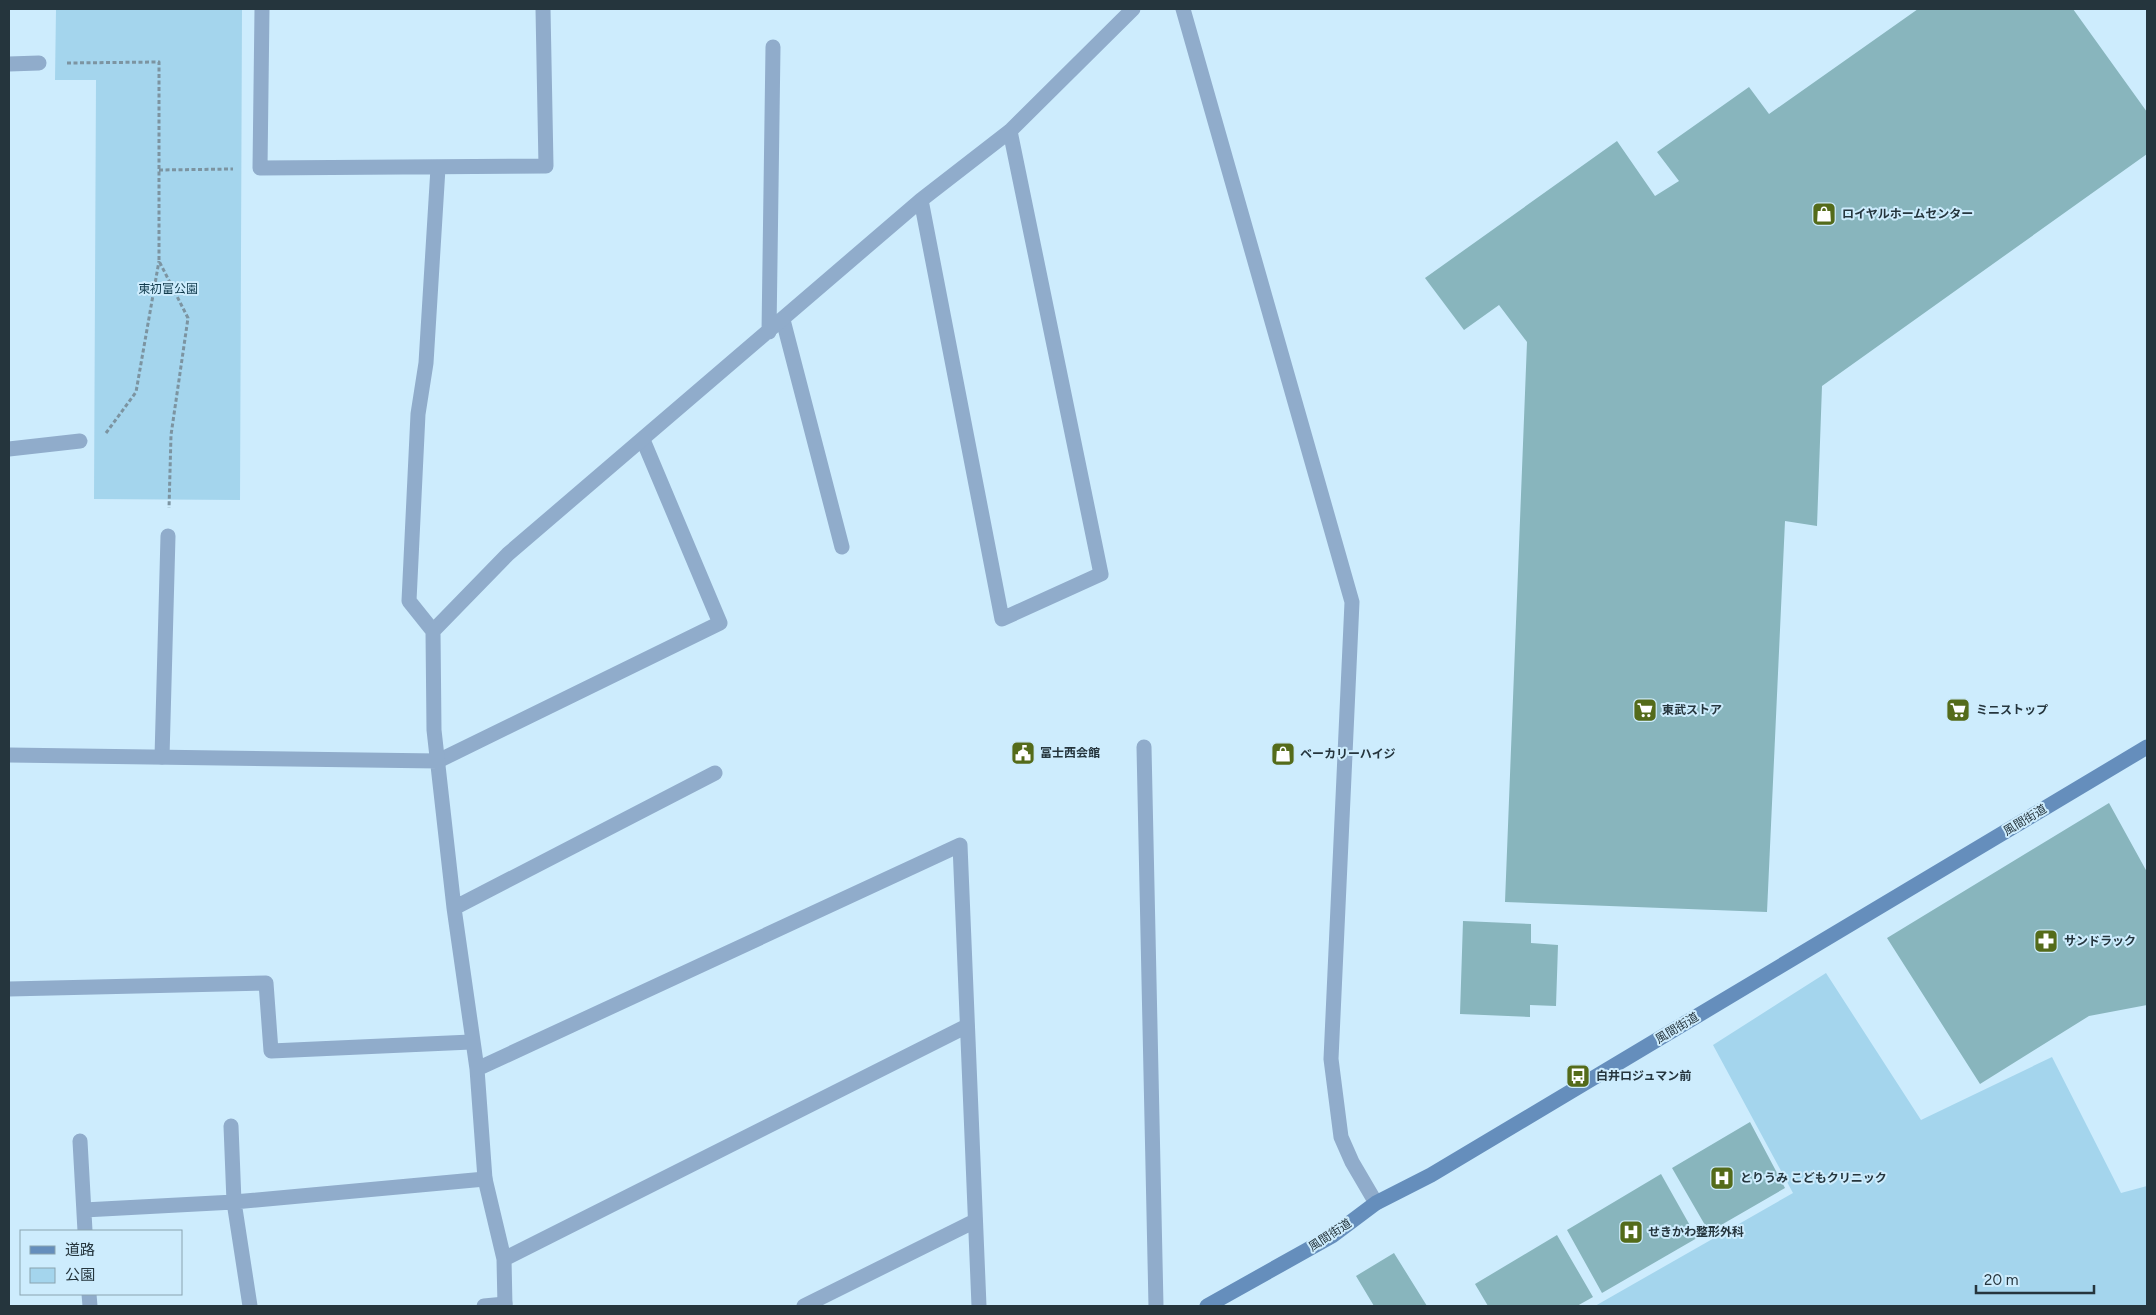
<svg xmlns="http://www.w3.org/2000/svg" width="2156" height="1315" font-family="Figtree,'Noto Sans JP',sans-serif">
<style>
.green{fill:#a4d5ed}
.building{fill:#88b5bd}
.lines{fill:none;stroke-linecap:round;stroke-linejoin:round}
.path{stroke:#7c94a1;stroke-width:3;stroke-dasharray:4 2.5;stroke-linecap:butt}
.lane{stroke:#90accb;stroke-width:15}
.street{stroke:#90accb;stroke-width:15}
.secondary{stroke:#658ebc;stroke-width:15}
.labels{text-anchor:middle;stroke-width:4;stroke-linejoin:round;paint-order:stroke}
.poi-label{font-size:12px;font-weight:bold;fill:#25353d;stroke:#cdecfd;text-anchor:start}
.park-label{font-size:12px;fill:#0f394b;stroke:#cdecfd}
.street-label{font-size:12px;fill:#25353d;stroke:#cdecfd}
</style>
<rect width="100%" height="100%" fill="#cdecfd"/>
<path class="green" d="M56 9H242L240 500 94 499 96 80H55Z
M1826 973 1921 1120 2052 1057 2121 1193 2147 1186V1306H1595L1793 1193 1713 1045Z"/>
<path class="building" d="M1918 9H2073L2147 112V154L1822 386 1817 526 1785 521 1767 912 1505 902 1527 342 1499 305 1464 330 1425 278 1617 141 1655 196 1679 181 1657 152 1749 87 1769 114Z
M2109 803 2147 872V1005L2089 1016 1980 1084 1887 938Z
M1463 921 1531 924V943L1558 945 1556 1006 1530 1005V1017L1460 1014Z
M1750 1122 1785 1188 1709 1232 1672 1168Z
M1661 1174 1697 1238 1602 1293 1567 1230Z
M1557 1235 1593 1297 1577 1306H1488L1475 1284Z
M1394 1253 1427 1306H1374L1356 1276Z"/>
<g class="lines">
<path class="path" d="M67 63 159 62V261L188 318 171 435 169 508
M159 170 233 169
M106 433 136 392 159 261"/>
<path class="lane" d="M783 320 842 547
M162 757 168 536
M438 761 720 623 643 440
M9 989 266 983 271 1051 471 1042
M231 1126 234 1202 250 1306
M80 1141 85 1231
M84 1210 234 1202 485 1179
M89 1294 90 1306
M484 1306 505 1304"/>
<path class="street" d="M262 9 260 168 546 166 543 9
M1183 9 1352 602 1331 1059 1341 1137 1352 1162 1376 1203
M9 64 39 63
M921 200 1002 619 1101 574 1010 131
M769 332 773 47
M9 449 80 441
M433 631 409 601 418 414 426 363 438 168
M1144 747 1156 1306
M9 755 438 761
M454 908 715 773
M477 1069 960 845 979 1306
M504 1259 967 1026
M505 1306 504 1259 485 1179 477 1069 454 908 434 730 433 631 508 554 921 200 1010 131 1133 9
M804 1306 975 1221"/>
<path class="secondary" d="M1207 1306 1332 1236 1376 1203 1431 1175 2147 747"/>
</g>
<defs>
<g id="shop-square" transform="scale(1.25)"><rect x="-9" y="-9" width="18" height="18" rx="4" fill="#546b1a" stroke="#cdecfd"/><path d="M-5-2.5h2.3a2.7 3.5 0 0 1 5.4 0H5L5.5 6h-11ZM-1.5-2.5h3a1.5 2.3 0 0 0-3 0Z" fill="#fff"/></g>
<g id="supermarket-square" transform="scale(1.25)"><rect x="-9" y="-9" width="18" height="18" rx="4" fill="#546b1a" stroke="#cdecfd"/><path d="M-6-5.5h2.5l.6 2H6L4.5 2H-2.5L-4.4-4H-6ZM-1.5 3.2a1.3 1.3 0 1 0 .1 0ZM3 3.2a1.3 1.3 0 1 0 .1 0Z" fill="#fff"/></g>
<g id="civic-square" transform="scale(1.25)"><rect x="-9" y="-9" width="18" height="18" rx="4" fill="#546b1a" stroke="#cdecfd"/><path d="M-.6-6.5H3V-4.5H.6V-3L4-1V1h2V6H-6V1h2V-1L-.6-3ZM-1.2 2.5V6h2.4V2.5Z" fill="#fff"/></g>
<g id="pharmacy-square" transform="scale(1.25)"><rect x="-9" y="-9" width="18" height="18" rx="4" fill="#546b1a" stroke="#cdecfd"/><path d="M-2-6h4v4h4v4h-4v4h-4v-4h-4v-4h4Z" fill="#fff"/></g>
<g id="bus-square" transform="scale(1.25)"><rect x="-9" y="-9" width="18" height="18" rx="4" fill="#546b1a" stroke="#cdecfd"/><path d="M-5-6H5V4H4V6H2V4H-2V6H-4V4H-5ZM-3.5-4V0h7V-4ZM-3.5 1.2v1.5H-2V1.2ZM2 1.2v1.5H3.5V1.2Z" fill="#fff"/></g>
<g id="hospital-square" transform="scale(1.25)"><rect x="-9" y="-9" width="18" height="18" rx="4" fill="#546b1a" stroke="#cdecfd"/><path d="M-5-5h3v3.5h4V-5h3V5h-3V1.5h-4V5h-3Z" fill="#fff"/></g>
</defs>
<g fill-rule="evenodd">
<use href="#shop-square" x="1824" y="214"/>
<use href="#supermarket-square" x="1645" y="710"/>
<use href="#supermarket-square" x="1958" y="710"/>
<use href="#civic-square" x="1023" y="753"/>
<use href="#shop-square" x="1283" y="754"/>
<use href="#pharmacy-square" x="2046" y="941"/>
<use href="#bus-square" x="1578" y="1076"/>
<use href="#hospital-square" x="1722" y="1178"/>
<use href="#hospital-square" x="1631" y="1232"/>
</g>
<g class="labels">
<g class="poi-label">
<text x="1842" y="218">ロイヤルホームセンター</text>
<text x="1662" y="714">東武ストア</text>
<text x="1976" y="714">ミニストップ</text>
<text x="1040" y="757">冨士西会館</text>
<text x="1300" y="758">ベーカリーハイジ</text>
<text x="2064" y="945">サンドラック</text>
<text x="1596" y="1080">白井ロジュマン前</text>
<text x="1740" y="1182">とりうみ こどもクリニック</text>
<text x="1648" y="1236">せきかわ整形外科</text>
</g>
<g class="park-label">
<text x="168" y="293">東初富公園</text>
</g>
<g class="street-label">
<text transform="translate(2025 820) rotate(-31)" y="4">風間街道</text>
<text transform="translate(1677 1028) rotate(-31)" y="4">風間街道</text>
<text transform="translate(1330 1235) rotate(-33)" y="4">風間街道</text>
</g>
</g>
<rect width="2156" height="1315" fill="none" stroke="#25353d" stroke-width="20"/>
<rect x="20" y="1230" width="162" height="65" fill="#cdecfd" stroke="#8aa3b0"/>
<rect x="30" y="1246" width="25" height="8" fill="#658ebc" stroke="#8aa3b0"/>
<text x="65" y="1255" font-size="15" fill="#25353d">道路</text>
<rect x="30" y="1268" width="25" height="15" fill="#a4d5ed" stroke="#8aa3b0"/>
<text x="65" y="1280" font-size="15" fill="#25353d">公園</text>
<path d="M1976 1285v8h118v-8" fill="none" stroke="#25353d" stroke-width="2.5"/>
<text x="1984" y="1285" font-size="15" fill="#25353d" stroke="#cdecfd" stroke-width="4" paint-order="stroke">20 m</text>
</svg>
